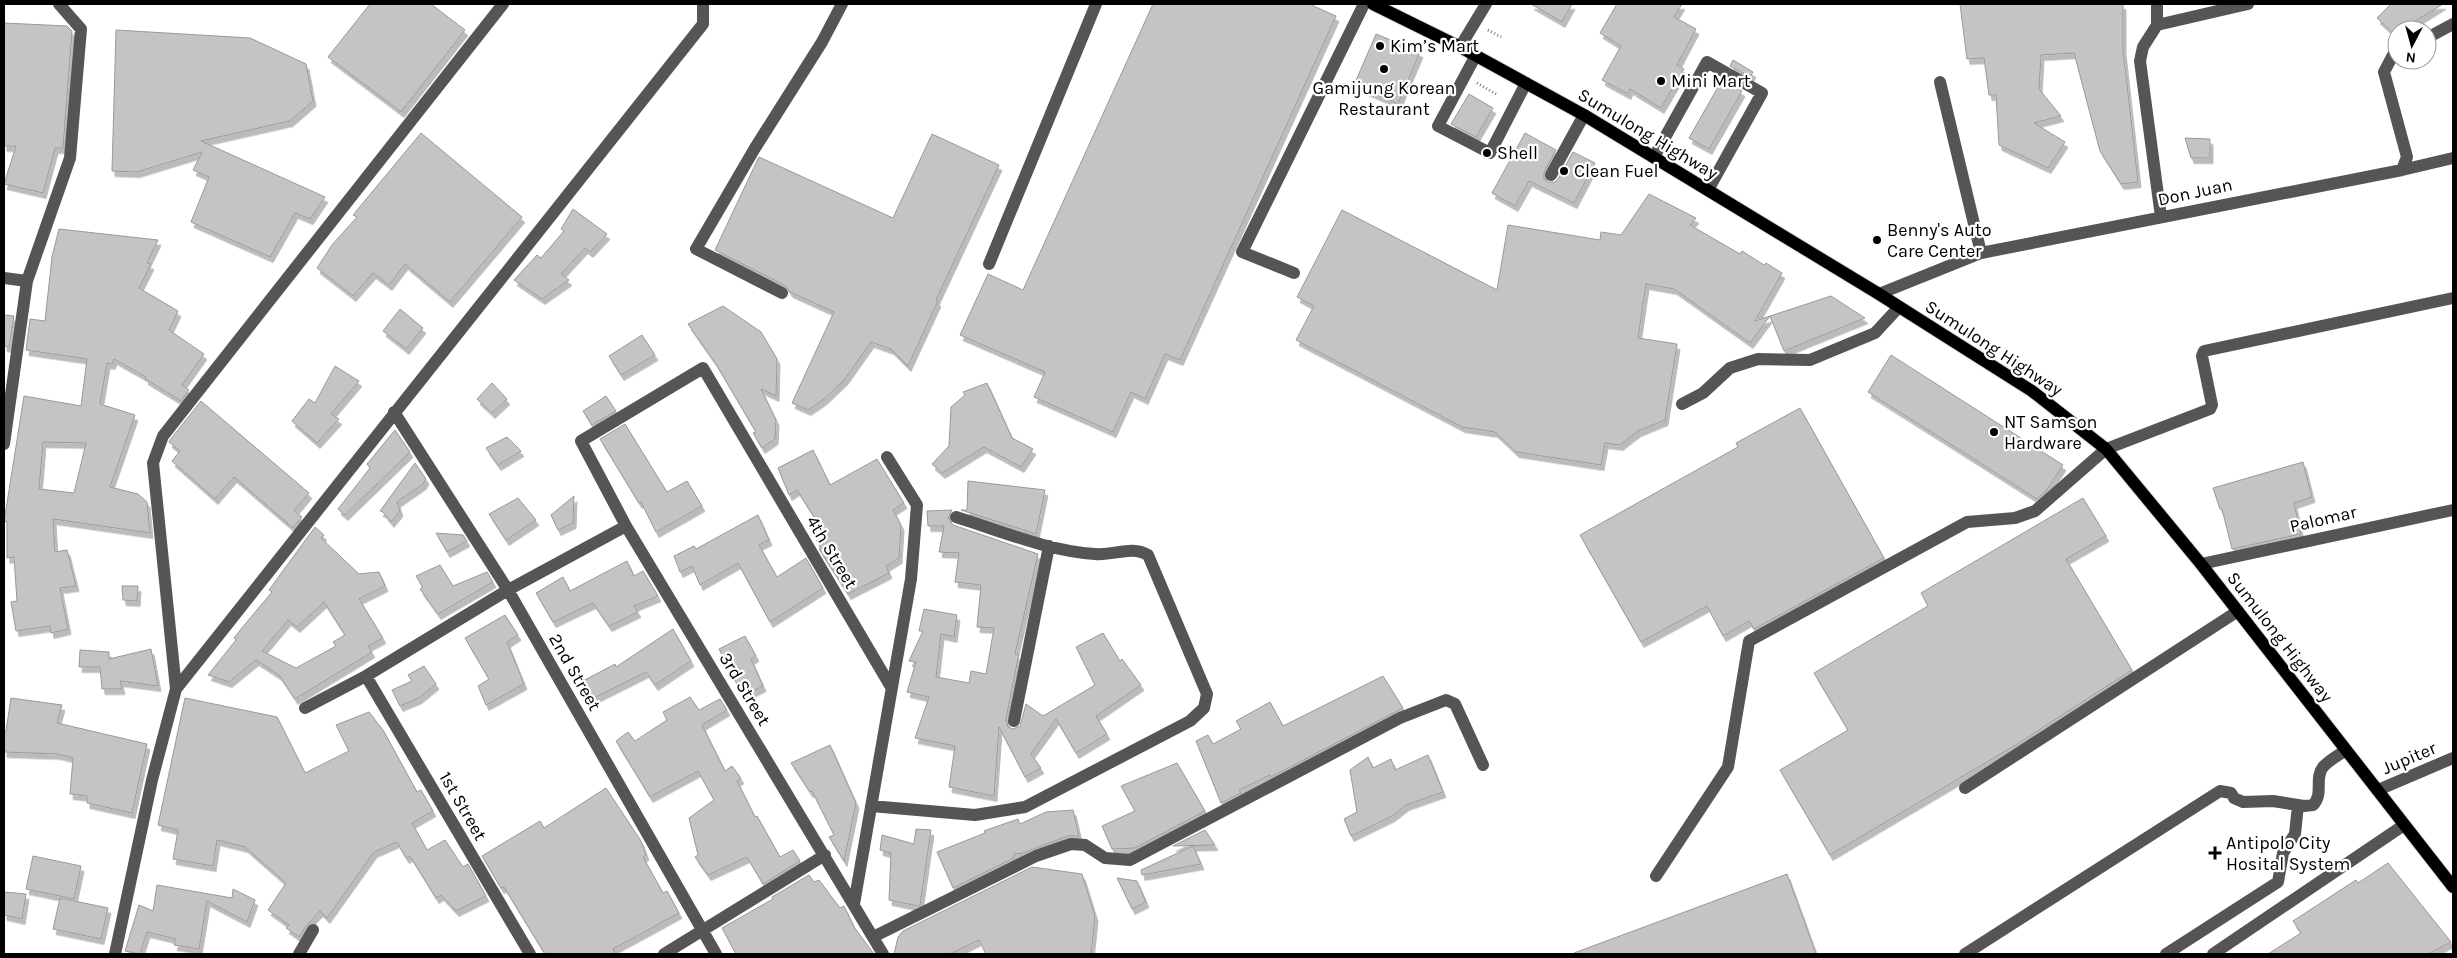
<svg xmlns="http://www.w3.org/2000/svg" width="2457" height="958" font-family="Karla,sans-serif">
<style>
.building{fill:#c4c4c4;stroke:#999;fill-rule:evenodd;filter:url(#shadow)}
.lines{fill:none;stroke-linecap:round;stroke-linejoin:round}
.major-casing{stroke:#dbdbdb;stroke-width:14}
.path{stroke:#777;stroke-width:3;stroke-dasharray:1 2.5;stroke-linecap:butt}
.minor{stroke:#555;stroke-width:12}
.major{stroke:#000;stroke-width:12}
.poi-dot{fill:#000;stroke:#fff;stroke-width:2}
.labels{text-anchor:middle;stroke-width:4.5;stroke-linejoin:round;paint-order:stroke}
.poi-label{font-size:18px;fill:#000;stroke:#fff;text-anchor:start}
.street-label{font-size:18px;fill:#000;stroke:#fff}
</style>
<defs>
<filter id="shadow"><feDropShadow dx="3" dy="5.5" stdDeviation="0" flood-color="#0004"/></filter>
</defs>
<rect width="100%" height="100%" fill="#fff"/>
<path class="building" d="M370 4H431L465 30 401 112 328 57Z
M1153 4H1309L1336 16 1180 360 1165 354 1145 399 1131 392 1113 432 1034 397 1045 372 960 335 988 274 1023 290Z
M1531 4H1572L1562 22Z
M1617 4H1682L1674 17 1696 29 1677 65 1684 69 1661 108 1630 89 1628 94 1602 80 1621 46 1600 33Z
M1960 4H2123V49L2138 182 2121 184 2100 151 2074 53 2041 55 2039 89 2061 116 2034 123 2065 142 2048 168 1999 145 1996 95H1989L1984 58 1967 59Z
M2391 4H2443L2401 30H2397L2394 34 2377 18Z
M4 23 67 26 72 31 63 148H55L43 193 4 184 16 146H4Z
M116 30 250 38 306 64 313 101 290 121 201 141 325 197 310 219 295 213 270 257 191 222 209 177 193 170 202 152 137 172 112 171Z
M1376 34 1420 52 1398 104 1354 85Z
M1733 60 1753 72 1750 77 1730 66Z
M1722 80 1742 91 1709 149 1689 138Z
M1469 94 1493 108 1476 137 1451 124Z
M421 133 522 217 450 302 405 264 389 285 373 273 353 296 317 268 332 245 357 217 353 215Z
M1525 133 1556 150 1544 172V179L1548 182H1555L1558 179 1573 152 1595 163 1574 203 1529 181 1515 206 1492 193Z
M932 134 999 165 936 300 938 301 908 366 891 349 871 342 845 379 824 399 808 410 792 403 834 312 790 292 786 286 715 250 756 163 759 157 893 218Z
M2185 138 2210 139V158H2191Z
M1649 194 1696 218 1690 225 1740 254 1742 251 1764 265 1766 263 1782 273 1755 321 1831 296 1865 318 1784 351 1770 316 1750 343 1674 289 1646 284 1638 338 1677 344 1665 420 1638 431 1620 445 1605 443 1601 465 1516 452 1495 432 1462 427 1296 340 1314 306 1297 297 1342 210 1497 290 1508 225 1600 240 1601 232 1621 235Z
M573 209 607 234 590 252 585 248 561 274 569 280 542 299 514 280 537 255 541 258 564 231 561 229Z
M59 229 158 240 147 263 151 264 139 288 178 311 169 330 204 354 182 385 189 390 181 401 145 379 146 377 114 359 112 364 107 363 100 404 135 415 110 487 138 494 147 502 150 533 53 519 55 552 67 550 76 586 60 588 68 629 51 633 50 626 16 631 11 602 17 601 14 557 7 558V521L4 522 24 396 81 406 87 359 26 350 30 319 45 321 52 257ZM43 442 86 443 74 493 39 489Z
M723 306 761 332 777 359 776 396 761 389 776 420 775 439 762 448 753 433 756 432 716 364 688 324Z
M400 309 423 328 406 349 383 331Z
M4 315 14 316 9 347 4 346Z
M642 335 655 355 621 375 609 356Z
M1891 355 2063 465 2046 491 2037 499 1868 392Z
M335 366 359 381 331 414 339 419 317 443 292 421 309 399 315 403Z
M492 383 507 399 492 413 477 399Z
M987 383 1012 438 1033 449 1021 467 984 447 942 473 932 464 949 446 951 407 965 395 963 392Z
M606 396 616 411 592 425 583 411Z
M201 401 309 493 294 511 302 517 293 528 234 477 215 499 172 461 180 451 169 442 170 440Z
M1800 408 1884 558 1754 629 1749 621 1723 636 1707 606 1641 642 1580 535 1738 447 1736 443Z
M625 424 667 492 687 481 702 506 656 532 641 502 639 503 600 439Z
M395 430 410 452 345 515 338 509 370 468 367 464Z
M507 437 521 451 498 465 486 448Z
M813 450 830 485 877 459 904 503 893 510 901 525 899 558 886 566 889 573 848 594 819 549 821 548 816 540 825 534 797 490 789 495 778 468Z
M2303 462 2312 497 2294 503 2301 534 2232 549 2222 509H2220L2213 488Z
M415 463 426 479 423 484 397 502 400 511 391 522 383 512 380 511Z
M968 481 1045 490 1036 534 961 510H967Z
M574 496 573 523 558 530 551 515Z
M518 498 536 520 506 540 489 514Z
M2083 498 2106 536 2066 559 2132 670 2014 746 1830 855 1780 770 1848 730 1814 673 1928 606 1921 593Z
M952 510 948 518 953 525 1038 554 1015 654 1019 655 1018 658 1006 719 1008 727 1013 729 1020 726 1026 704 1043 716 1095 685 1076 647 1103 633 1120 661 1122 659 1141 685 1096 716 1107 734 1076 753 1056 719 1031 754 1041 768 1025 777 999 727 994 796 949 787 955 746 915 738 929 697 907 692 916 662 909 661 923 631H919L924 609 957 615 954 637 941 634 936 677 969 683 971 671 986 674 994 628 977 627 981 585 955 582 959 553 939 552 944 526H928L927 511Z
M758 515 769 540 759 545 777 577 806 558 823 588 770 622 738 563 700 585 692 566 680 572 674 556 694 546 696 549Z
M315 527 324 535 321 538 359 574 379 572 385 586 359 599 383 638 368 646 372 652 295 699 279 675 256 660 229 682 208 675 236 640 234 638 241 629 272 592 269 590ZM324 602 345 635 333 642 336 646 296 668 262 651 288 620 297 627Z
M436 533 463 535 467 541 447 552Z
M627 561 634 576 643 571 658 596 634 606 638 612 609 626 593 603 553 622 536 593 563 577 570 591Z
M440 565 453 586 487 572 493 582 438 614 420 589 423 587 416 576Z
M122 586H138L137 601 123 600Z
M505 615 518 635 507 642 524 684 486 705 478 686 489 679 465 638Z
M673 629 691 661 655 685 646 672 594 698 581 682 615 664 616 667Z
M745 636 756 656 751 659 763 686 743 696 719 649Z
M151 649 158 686 120 681 122 689H102L100 667H79L80 650 109 652V659Z
M424 666 436 684 419 698 400 706 392 690 412 681 408 675Z
M1383 676 1403 708 1271 777 1270 775 1239 790 1241 793 1221 803 1196 741 1208 735 1213 744 1241 729 1236 721 1270 702 1283 726Z
M690 697 699 710 720 699 727 710 702 725 725 771 732 766 741 778 737 781 755 817 757 816 780 857 793 850 800 861 763 884 747 857 708 875 695 857 698 855 689 818 714 800 698 771 650 797 616 741 628 732 635 741 667 720 663 712Z
M11 698 62 705 57 723 147 744 132 813 87 803V796L70 794 73 758 58 754 4 752V731H6Z
M185 698 277 717 305 773 349 751 336 725 369 712 383 730 417 792 421 790 433 811 412 823 427 850 445 840 463 867 468 864 486 896 456 911 441 895 436 898 410 856 406 858 397 842 374 852 327 918 320 911 306 926 299 937 286 928 289 925 268 910 286 883 245 847 217 840 213 866 173 859 178 830 158 825Z
M830 745 856 803 844 861 829 837 834 835 812 791 810 792 791 763Z
M1428 755 1443 792 1406 805 1392 816 1351 836 1344 819 1357 812 1350 770 1368 757 1373 768 1391 759 1395 770Z
M1177 763 1205 811 1135 848 1112 849 1102 826 1135 811 1121 786Z
M606 788 641 841 646 855 643 857 663 893 667 891 679 913 613 949 616 954H545L504 887 501 888 482 856 540 821 544 828Z
M1073 810 1079 836H1068L1023 853 1014 854V858L953 888 937 852 985 833 984 831 1018 819 1020 824 1046 812Z
M916 829 931 830 920 905 918 906 889 900 891 853 880 850 882 835 914 844Z
M1205 830 1215 845 1173 846Z
M1193 846 1201 864 1142 875 1141 870Z
M33 856 81 866 74 899 26 889Z
M2388 863 2451 942 2428 954H2268L2301 933 2293 921 2356 880 2358 883Z
M1032 867 1082 874 1095 916 1091 954H986L979 940 950 954H894L898 937 903 931Z
M1787 874 1816 954H1574V953Z
M809 875 814 882 819 880 840 908 844 906 854 927 874 954H736L722 928 773 899 772 897Z
M1117 878 1137 881 1146 902 1132 909Z
M157 885 232 898 233 889 255 900 247 922 207 901 199 949 174 945 176 939 147 932 140 954 125 951 139 905 153 911Z
M4 892 26 894 22 919 4 915Z
M60 898 108 908 101 939 53 929Z"/>
<g class="lines">
<g class="major-casing">
<path id="major" d="M1373 4 1460 47 1584 115 1879 294 2032 391 2106 449 2201 564 2453 887"/>
</g>
<path class="path" d="M1488 30 1501 37
M1477 83 1496 94"/>
<path class="minor" d="M2157 25V4
M2427 38 2453 24
M1460 47 1486 4
M1476 55 1438 126 1490 153 1526 83
M1940 82 1981 253
M1654 157 1707 62 1762 93 1708 190
M2402 170 2453 158
M1551 175 1584 115
M2161 217 2140 61 2143 47 2157 25 2248 4
M989 264 1096 4
M1294 273 1242 252 1364 4
M4 278 27 281
M782 293 696 249 755 148 822 42 842 4
M1879 294 1981 253 2402 170 2407 157 2384 72 2393 55 2397 53
M1682 404 1703 393 1730 368 1758 359 1810 360 1875 333 1899 307
M394 412 508 590 716 954
M4 444 27 281 70 158 81 29 59 4
M2201 564 2453 510
M366 676 530 954
M176 689 703 24V4
M305 708 366 676 508 590 626 526
M1014 721 1049 546
M1965 788 2238 611
M2378 790 2453 758
M871 806 975 815 1025 807 1190 721 1204 708 1207 694 1148 555C1131 545 1114 556 1095 554 1048 551 1001 531 956 517
M1656 876 1728 767 1749 641 1967 522 2015 518 2035 511 2106 449 2210 409 2212 405 2202 356 2204 351 2453 298
M854 904 911 579 917 505 887 457
M873 937 1036 856 1071 844 1085 845 1105 858 1130 860 1400 718 1446 700 1455 704 1483 765
M115 954 152 780 176 689 153 463 163 436 503 4
M299 954 313 930
M664 954 825 855
M883 954 626 526 581 441 703 368 891 687
M1965 954 2220 791 2231 793 2234 798 2243 802 2273 801 2304 806 2313 805C2324 794 2314 778 2323 767 2329 760 2339 755 2346 750
M2166 954 2278 882 2283 853 2295 834 2298 805
M2213 954 2404 825"/>
<use href="#major" class="major"/>
</g>
<g class="poi-dot">
<circle cx="1380" cy="46" r="5"/>
<circle cx="1384" cy="69" r="5"/>
<circle cx="1661" cy="81" r="5"/>
<circle cx="1487" cy="153" r="5"/>
<circle cx="1564" cy="171" r="5"/>
<circle cx="1877" cy="240" r="5"/>
<circle cx="1994" cy="432" r="5"/>
<path d="M2212.5 845.5h5v5h5v5h-5v5h-5v-5h-5v-5h5z"/>
</g>
<g class="labels">
<g class="poi-label">
<text x="1390" y="52">Kim’s Mart</text>
<text x="1671" y="87">Mini Mart</text>
<text x="1384" y="94" text-anchor="middle">Gamijung Korean<tspan x="1384" dy="21">Restaurant</tspan></text>
<text x="1497" y="159">Shell</text>
<text x="1574" y="177">Clean Fuel</text>
<text x="1887" y="236">Benny's Auto<tspan x="1887" dy="21">Care Center</tspan></text>
<text x="2004" y="428">NT Samson<tspan x="2004" dy="21">Hardware</tspan></text>
<text x="2226" y="849">Antipolo City<tspan x="2226" dy="21">Hosital System</tspan></text>
</g>
<g class="street-label">
<text transform="translate(1648 134) rotate(31)" y="6">Sumulong Highway</text>
<text transform="translate(2195 192) rotate(-12)" y="6">Don Juan</text>
<text transform="translate(1994 348) rotate(33)" y="6">Sumulong Highway</text>
<text transform="translate(2323 519) rotate(-13)" y="6">Palomar</text>
<text transform="translate(832 552) rotate(59)" y="6">4th Street</text>
<text transform="translate(2280 637) rotate(52)" y="6">Sumulong Highway</text>
<text transform="translate(575 672) rotate(60)" y="6">2nd Street</text>
<text transform="translate(745 689) rotate(59)" y="6">3rd Street</text>
<text transform="translate(2409 758) rotate(-23)" y="6">Jupiter</text>
<text transform="translate(463 806) rotate(60)" y="6">1st Street</text>
</g>
</g>
<rect width="2457" height="958" fill="none" stroke="#000000" stroke-width="10"/>
<g transform="translate(2412 45) rotate(186)"><circle r="24" fill="#ffffff" stroke="#999999"/>
<path d="M0-4L9 19L0 12L-9 19Z" fill="#000000"/>
<text y="-8" font-size="14" font-weight="bold" text-anchor="middle" fill="#000000">N</text>
</g>
</svg>
